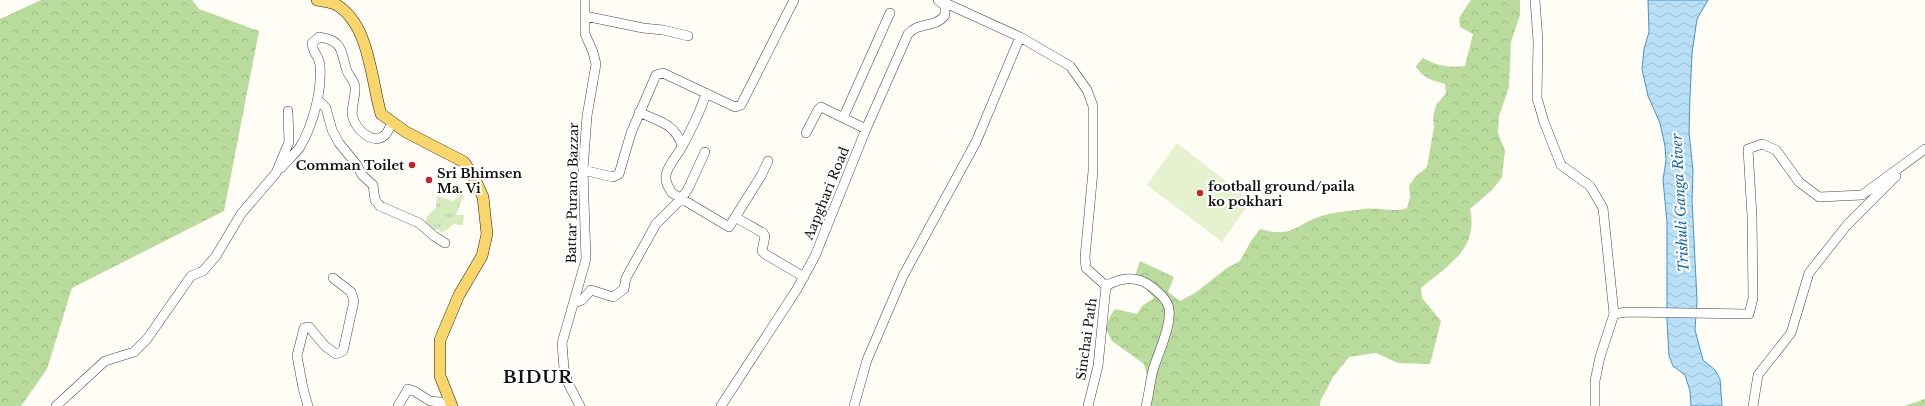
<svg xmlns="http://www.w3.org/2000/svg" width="1925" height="406" font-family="'Libre Baskerville',serif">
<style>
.forest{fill:url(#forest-crowns)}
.park{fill:url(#park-tufts)}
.pitch{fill:#e6f2cf}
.water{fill:url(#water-waves);stroke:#3f96cf}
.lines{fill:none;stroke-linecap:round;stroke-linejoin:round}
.minor-casing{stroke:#444;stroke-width:10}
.major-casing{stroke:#222;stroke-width:12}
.minor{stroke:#fff;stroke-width:9}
.major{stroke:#f9d66b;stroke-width:11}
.poi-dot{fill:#c4262e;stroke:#fff;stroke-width:1.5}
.labels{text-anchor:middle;stroke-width:4;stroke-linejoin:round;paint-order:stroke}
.poi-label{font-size:13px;font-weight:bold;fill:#111;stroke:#fff;text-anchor:start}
.street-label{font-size:13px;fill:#111;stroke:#fff}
.water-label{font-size:14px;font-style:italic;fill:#1768a6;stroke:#fff}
.district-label{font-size:17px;font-weight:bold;letter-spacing:1px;fill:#111;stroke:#fff}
</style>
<defs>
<pattern id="forest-crowns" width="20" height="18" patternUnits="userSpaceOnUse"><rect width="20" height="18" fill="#b9dc9c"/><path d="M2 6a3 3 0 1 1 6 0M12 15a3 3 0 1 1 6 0" fill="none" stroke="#9ebc85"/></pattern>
<pattern id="park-tufts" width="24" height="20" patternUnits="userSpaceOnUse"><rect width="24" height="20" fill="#d5ebbd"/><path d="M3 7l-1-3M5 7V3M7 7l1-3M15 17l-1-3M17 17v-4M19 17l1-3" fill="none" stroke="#b6c8a1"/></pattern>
<pattern id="water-waves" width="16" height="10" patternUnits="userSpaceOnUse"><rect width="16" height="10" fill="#b9e0f7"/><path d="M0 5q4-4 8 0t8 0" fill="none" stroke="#9ebfd3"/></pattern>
</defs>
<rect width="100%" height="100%" fill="#fffdf5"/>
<path class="forest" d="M41 0H192L199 9 259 31 224 211 72 288 47 369 21 406H0V19Z
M1471 0H1520V15L1511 42 1509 87 1499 116 1498 133 1505 151 1502 177 1493 189 1470 209C1479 249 1448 265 1421 288L1422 298 1441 321 1430 364 1398 363 1376 353 1349 357 1333 377 1320 402V406H1143L1149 383 1144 364 1112 341 1106 329 1110 316 1115 309 1137 314 1142 306 1154 298 1135 276 1140 261 1174 277 1168 292 1180 301 1195 293 1227 268 1240 261 1251 241 1260 229C1293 238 1293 226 1321 216 1334 212 1350 211 1364 209 1379 207 1393 213 1407 208L1410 197 1409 186 1415 177 1427 167 1434 127 1433 117 1436 105 1446 93 1445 84C1433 81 1421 77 1416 66L1423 58C1438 66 1448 68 1465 66L1473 34 1460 27 1459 18Z
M1925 399V406H1904Z"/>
<path class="park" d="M464 193 458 211 456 213 457 215H464L463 225 453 224 449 228 441 233 438 229 433 231 431 227H427C423 218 430 213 436 208L437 196 453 201Z"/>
<path class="pitch" d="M1177 143 1251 201 1222 242 1147 185Z"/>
<path class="water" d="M1648 0H1708L1697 19 1692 53 1690 97 1689 132 1693 171 1692 200 1697 300 1695 330 1703 360 1715 370 1720 379 1722 406H1691L1690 391 1685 375 1673 366 1669 356 1667 321V222L1663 180 1666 160 1665 146 1660 123 1648 96 1642 69 1644 49 1649 32Z"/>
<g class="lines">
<g class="minor-casing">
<path id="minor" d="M1535 0 1538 41 1537 98 1544 122 1561 165 1590 186 1603 208 1614 314 1600 357 1595 381V406
M941 1 1020 37 1070 66 1087 90 1093 106V171L1085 257 1086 268 1106 286
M585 16 643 28 663 30 688 36
M706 93C701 111 692 128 683 145 678 155 668 164 666 175 665 182 668 187 672 193L729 227 761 176 768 161
M318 100 326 108 332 130 339 143 357 165 362 175 373 185 375 200 380 206 419 223 434 236 445 243
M639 112C659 122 675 123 682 146
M843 118 890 13
M806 133 818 110 821 107 866 129
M281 168C287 161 295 154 300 147 313 125 322 91 320 66 320 57 312 52 312 43L319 37C344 41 340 50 347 71 349 76 355 82 355 87 356 97 350 109 353 118 357 130 374 147 386 134 388 131 390 127 392 123
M583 170 613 177 619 174 631 133 656 75 663 73 735 107 741 105 794 0
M735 217 763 233 765 236 762 251 765 254 804 277
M574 303 582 300 591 290 613 297 624 289 626 278 656 224 681 199 688 189 705 152
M1614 314 1627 312 1749 314 1753 298 1752 216 1748 149 1762 144 1776 150 1799 182 1819 197 1862 195 1925 149
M56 406 105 361 134 352 147 339 191 276 203 271 216 256 241 214 276 173 289 142 288 111
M308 406 303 388 297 356 304 328 309 327 325 346 336 354 343 351 354 301 351 292 333 278
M398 406 408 389 414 391 430 401 450 403 448 406
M580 406 568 383 564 369 562 343 586 259 583 170 587 116 596 64 593 52 585 34V0
M721 406 797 289 815 256 866 129 908 34C919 21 935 29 945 15V6L938 0
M854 406 867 360 903 276 976 142 1020 37
M1088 406 1098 366 1106 286C1118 279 1131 276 1144 282 1152 286 1165 297 1168 305 1174 321 1158 353 1153 370 1150 382 1149 394 1146 406
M1753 406 1758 375 1791 333 1809 273 1847 225 1896 176"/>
</g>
<g class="major-casing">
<path id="major" d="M317 0C322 1 330 2 335 4 370 23 371 81 381 114L406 132 464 162 474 177 483 197 487 234 482 256 459 295 440 340V376L452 406"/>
</g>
<use href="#minor" class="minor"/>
<use href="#major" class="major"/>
</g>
<g class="poi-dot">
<circle cx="412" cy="165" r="4"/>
<circle cx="429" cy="180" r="4"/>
<circle cx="1200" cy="193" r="4"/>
</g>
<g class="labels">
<g class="poi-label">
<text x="404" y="170" text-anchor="end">Comman Toilet</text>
<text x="437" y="178">Sri Bhimsen<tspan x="437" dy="15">Ma. Vi</tspan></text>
<text x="1208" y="191">football ground/paila<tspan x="1208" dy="15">ko pokhari</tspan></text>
</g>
<g class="street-label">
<text transform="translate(572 193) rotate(-89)" y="5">Battar Purano Bazzar</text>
<text transform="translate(826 193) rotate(-68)" y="5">Aapghari Road</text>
<text transform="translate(1086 339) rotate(-82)" y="5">Sinchai Path</text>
</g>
<g class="water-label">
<text transform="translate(1680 203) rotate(-93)" y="5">Trishuli Ganga River</text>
</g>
<g class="district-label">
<text x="538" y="383">BIDUR</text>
</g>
</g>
</svg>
